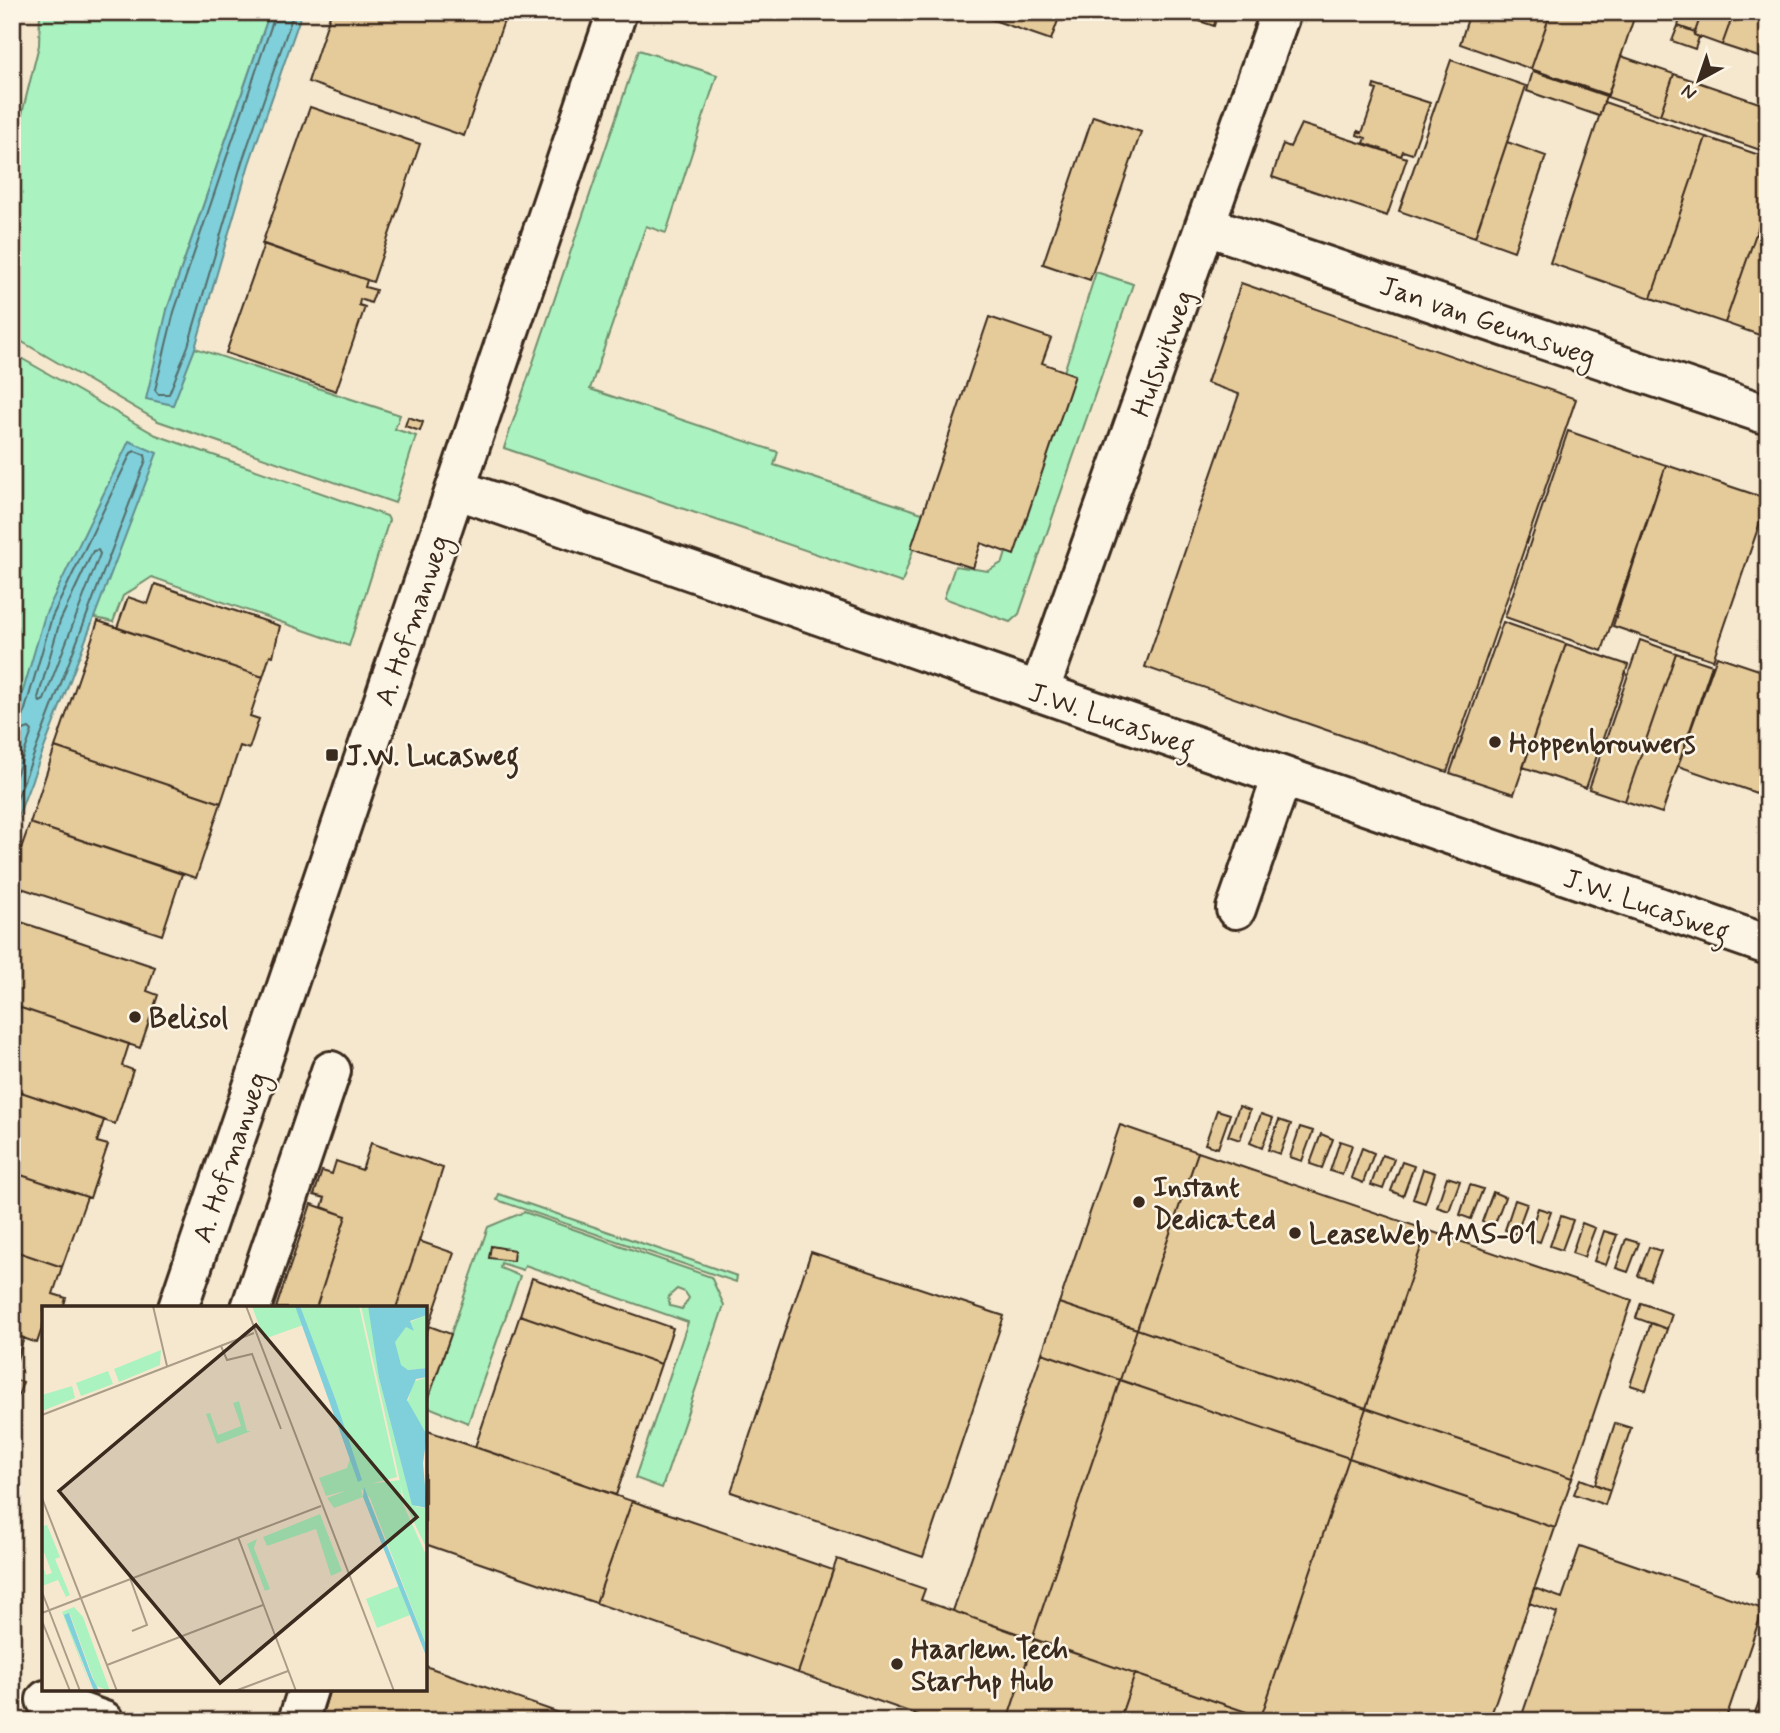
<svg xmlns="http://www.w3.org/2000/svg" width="1780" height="1733" font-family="Mynerve,sans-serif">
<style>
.green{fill:#aaf2bf;stroke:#728e6e;stroke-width:2;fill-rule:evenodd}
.water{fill:#7fd0da;stroke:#648e8f;stroke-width:2}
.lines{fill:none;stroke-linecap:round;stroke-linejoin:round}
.shore{stroke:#566c69;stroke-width:2}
.building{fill:#e5ca9a;stroke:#3b2a1e;stroke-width:2}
.minor-casing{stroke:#3b2a1e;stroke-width:44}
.minor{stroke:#fcf5e5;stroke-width:38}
.poi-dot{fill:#3b2a1e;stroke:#fcf5e5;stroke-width:2.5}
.labels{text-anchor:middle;stroke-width:5;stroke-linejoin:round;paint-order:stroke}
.street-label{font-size:28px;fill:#3b2a1e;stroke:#fcf5e5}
.poi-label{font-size:28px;font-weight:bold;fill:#3b2a1e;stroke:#fcf5e5;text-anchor:start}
.inset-road{fill:none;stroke:#ab9c88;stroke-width:2}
.view{fill:#3b2a1e;fill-opacity:0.15;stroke:#3b2a1e;stroke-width:3.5}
.inset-edge{fill:none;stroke:#3b2a1e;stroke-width:3.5}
</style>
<rect width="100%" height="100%" fill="#f5e8ce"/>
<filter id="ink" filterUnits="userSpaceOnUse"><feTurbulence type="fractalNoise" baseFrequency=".0143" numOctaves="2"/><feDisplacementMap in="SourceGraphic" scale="14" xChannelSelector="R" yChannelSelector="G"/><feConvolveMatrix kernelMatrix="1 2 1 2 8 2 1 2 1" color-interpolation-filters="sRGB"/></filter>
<g filter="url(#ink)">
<path class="green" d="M12 12H21L12 80Z
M40 12H270L167 310 173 404 195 348 400 415 395 429 416 436 395 503 158 421 12 336V141L17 134 39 45Z
M639 50 717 75 666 233 646 226 590 389 778 452 774 465 925 514 902 583 504 448Z
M1096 272 1133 284 1019 614 1010 622 944 598 955 566 988 571 1003 562Z
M12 353 156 435 387 516 389 520 349 646 152 577 123 596 113 622 92 617 156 453 12 729Z
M499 1194 737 1276 736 1282 497 1200Z
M524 1212 711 1277 724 1305 662 1488 635 1478 688 1322 525 1265 523 1270 501 1263 500 1268 520 1276 468 1423 426 1406 488 1227ZM677 1289 685 1292 689 1298 682 1309 670 1306 668 1297Z"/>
<path class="water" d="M270 12H302L249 164 195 348 173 405 146 399 167 310Z
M129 441 157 453 12 832V729L45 615Z"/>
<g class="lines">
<path class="shore" d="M276 12 174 312 155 390 158 394H169L188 346 242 162 294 12
M98 550 100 554 44 700 40 702 38 698 60 621 93 551Z
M12 725 22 720 52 617 131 453 135 451 145 455 146 460 12 812
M12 734 29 728 32 731 12 787"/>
</g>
<path class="building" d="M331 12H507L464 136 308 82Z
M970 12H1061L1051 40Z
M1173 12H1218L1214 26Z
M1470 12H1551L1531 69 1460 44Z
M1551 12H1636L1608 95 1531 69Z
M1682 12H1702L1695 32 1678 26Z
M1702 12H1734L1722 45 1694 35Z
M1734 12H1768V60L1722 45Z
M1678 26 1695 32 1694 35 1699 37 1695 49 1672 41Z
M1621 56 1674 74 1660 115 1607 97Z
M1451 60 1526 86 1475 237 1399 211Z
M1533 71 1606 96 1599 116 1527 91Z
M1674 74 1762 104 1767 129 1760 150 1660 115Z
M1374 85 1430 103 1412 154 1403 151 1401 156 1364 143 1366 138 1357 135 1358 131 1362 133 1377 90 1373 89Z
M1604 102 1706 137 1651 298 1550 263Z
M310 107 420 144 373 282 262 244Z
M1093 116 1141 132 1090 280 1043 264Z
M1301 124 1407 158 1387 216 1272 177 1283 144 1290 147Z
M1706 137 1768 158V199L1725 323 1651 298Z
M1507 142 1546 156 1514 251 1475 237Z
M1768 199V338L1725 323Z
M264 244 367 280 365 287 376 290 371 303 360 299 359 305 365 307 336 391 226 353Z
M1241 283 1576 399 1447 772 1145 667 1239 394 1207 383Z
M989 317 1051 338 1042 363 1075 375 1014 555 981 543 973 568 911 548Z
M408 417 423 422 420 431 405 426Z
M1568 431 1666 465 1602 651 1505 617Z
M1666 465 1768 499 1713 660 1613 626Z
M155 584 280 626 273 656 270 655 263 677 117 628 128 597 148 604Z
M98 621 263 677 250 716 259 719 249 749 240 746 221 803 55 747Z
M1503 622 1566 644 1514 794 1450 773Z
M1640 640 1676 653 1625 801 1589 789Z
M1566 644 1628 665 1586 788 1523 767Z
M1676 653 1712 665 1662 813 1625 801Z
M1717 656 1768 673V797L1678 766Z
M55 747 221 803 196 878 30 823Z
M30 823 182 874 162 935 12 885V874Z
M12 919 155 967 147 991 158 995 140 1048 12 1005Z
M12 1005 129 1044 122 1066 133 1070 115 1124 12 1089Z
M12 1089 104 1120 97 1142 108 1145 90 1198 12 1172Z
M1239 1106 1250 1110 1240 1140 1228 1136Z
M1217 1110 1230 1114 1218 1148 1205 1144Z
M1261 1114 1273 1118 1262 1148 1250 1143Z
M1279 1120 1291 1124 1280 1154 1268 1150Z
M1120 1125 1198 1152 1137 1329 1059 1303Z
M1300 1127 1313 1131 1302 1161 1290 1157Z
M1321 1134 1333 1139 1322 1168 1310 1164Z
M1340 1141 1352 1145 1342 1175 1330 1171Z
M371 1143 443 1168 419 1241 396 1308H316L346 1216 322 1207 325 1198 314 1195 322 1171 332 1174 336 1161 362 1170Z
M1362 1148 1374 1153 1363 1183 1351 1178Z
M1198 1152 1427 1230 1366 1408 1137 1329Z
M1382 1155 1394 1159 1383 1189 1371 1185Z
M1402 1162 1414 1166 1403 1196 1391 1191Z
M1423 1169 1435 1173 1425 1203 1413 1199Z
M12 1172 87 1197 62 1267 12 1250Z
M1447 1177 1460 1181 1449 1211 1437 1207Z
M1470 1185 1483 1189 1471 1219 1460 1215Z
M1493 1192 1505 1197 1494 1226 1482 1222Z
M1515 1200 1527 1204 1516 1234 1505 1230Z
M311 1204 346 1216 316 1308H276Z
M1538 1208 1551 1212 1540 1242 1528 1238Z
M1561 1216 1573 1220 1562 1250 1550 1246Z
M1582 1223 1595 1228 1584 1257 1572 1253Z
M1427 1230 1632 1300 1572 1478 1366 1408Z
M1604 1231 1617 1235 1606 1265 1594 1261Z
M1626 1239 1639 1243 1628 1272 1616 1268Z
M419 1241 454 1253 425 1337V1308H396Z
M491 1246 514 1250 513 1261 489 1258Z
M1649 1247 1661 1251 1650 1280 1638 1276Z
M12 1250 62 1267 53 1294 66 1298 63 1308H44V1322L37 1343 12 1334Z
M811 1252 1004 1316 923 1557 731 1492Z
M532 1278 673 1328 661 1364 520 1315Z
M1059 1303 1137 1329 1120 1380 1042 1353Z
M1641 1303 1672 1314 1667 1329 1636 1318Z
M520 1315 661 1364 616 1495 475 1447Z
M1651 1323 1667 1329 1646 1390 1630 1385Z
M429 1326 451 1334 425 1408V1337Z
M1137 1329 1366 1408 1349 1458 1120 1380Z
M12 1334 24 1338 12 1374Z
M1042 1353 1120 1380 1032 1639 953 1611Z
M12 1379 23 1382 12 1413Z
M1120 1380 1349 1458 1261 1717 1032 1639Z
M1366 1408 1572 1478 1555 1528 1349 1458Z
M1615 1423 1631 1428 1610 1490 1595 1484Z
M425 1430 632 1501 596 1603 425 1544Z
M1349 1458 1555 1528 1489 1721H1272L1261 1717Z
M1580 1479 1610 1490 1605 1505 1574 1494Z
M632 1501 833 1570 798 1673 596 1603Z
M1767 1542 1768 1543V1577L1757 1573Z
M1580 1546 1763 1609 1725 1721H1520L1557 1613 1529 1603 1534 1588 1562 1598Z
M837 1559 925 1589 921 1600 1034 1639 1007 1721H935L798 1673Z
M1034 1639 1135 1674 1119 1721H1007Z
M425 1666 565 1715 587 1721H330L321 1718 330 1689H425Z
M1135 1674 1261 1717 1260 1721H1119Z
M1768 1678V1698L1762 1696Z
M1761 1696 1768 1698V1721H1752Z
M917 1715 935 1721H915Z"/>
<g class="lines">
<g class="minor-casing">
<path id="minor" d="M1207 226 1768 415
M456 489 1768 945
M1039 692 1281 12
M1236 909 1282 777
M178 1308 617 12
M251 1308 331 1071
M46 1700 104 1721
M298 1721 308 1689"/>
</g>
<use href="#minor" class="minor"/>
</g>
</g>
<g class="poi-dot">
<circle cx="1495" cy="742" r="7"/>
<rect x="325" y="748" width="14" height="14" rx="3.5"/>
<circle cx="135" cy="1017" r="7"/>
<circle cx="1139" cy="1202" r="7"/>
<circle cx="1295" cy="1233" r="7"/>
<circle cx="897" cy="1664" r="7"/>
</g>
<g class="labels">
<g class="street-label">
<text transform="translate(1488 320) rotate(19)" y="10">Jan van Geunsweg</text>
<text transform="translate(1161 353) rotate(-70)" y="10">Hulswitweg</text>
<text transform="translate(411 620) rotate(-71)" y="10">A. Hofmanweg</text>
<text transform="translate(1112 718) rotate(19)" y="10">J.W. Lucasweg</text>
<text transform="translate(1647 904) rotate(19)" y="10">J.W. Lucasweg</text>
<text transform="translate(229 1157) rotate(-71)" y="10">A. Hofmanweg</text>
</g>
<g class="poi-label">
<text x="1509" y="752">Hoppenbrouwers</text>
<text x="346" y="765">J.W. Lucasweg</text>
<text x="149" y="1027">Belisol</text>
<text x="1153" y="1196">Instant<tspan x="1153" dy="32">Dedicated</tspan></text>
<text x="1309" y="1243">LeaseWeb AMS-01</text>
<text x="911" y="1658">Haarlem.Tech<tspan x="911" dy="32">Startup Hub</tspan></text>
</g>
</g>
<g transform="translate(42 1306)">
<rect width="385" height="385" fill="#f5e8ce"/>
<path d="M210 0H317L355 171 284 190 277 172 305 162 308 152 316 175 293 92 264 18 222 33ZM319 0H326L331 20 337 72 366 183 375 201 385 202V243L363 198ZM385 9V62L366 64 355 57 351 34 363 20 372 25 368 16ZM119 44 118 59 77 76 72 63ZM66 65 71 78 39 90 34 77ZM385 71V129L365 99 371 76ZM30 80 33 92 0 105V89ZM197 95 205 125H209L175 138 164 108 168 107 176 129 189 124 199 120 191 97ZM358 174 361 198 385 251V341L328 192 319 183 321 191 292 202 285 192 319 179ZM278 208 300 265 289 270 274 223 225 240 221 231ZM5 219 18 251 13 253 28 289 24 291 16 274 0 280V258L4 269 10 267 0 241V220ZM215 233 212 242 228 283 223 285 205 238ZM357 280 368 309 335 322 324 293ZM32 301 41 311 68 385 54 380 28 308 23 309 50 385 20 306Z" fill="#aaf2bf"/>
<path d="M253 0H258L293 92 320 174 316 176ZM326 0 385 1V9L368 15 372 25 364 21 353 36 359 59 366 64 385 62V71L374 73 365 94 385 129 381 157 385 202 370 199 337 72ZM322 181 385 341V352L321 191ZM27 307 50 371 57 385H52L22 309Z" fill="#7fd0da"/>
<path class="inset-road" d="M111 0 125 60M204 0 352 385M179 40 185 54 210 48 239 123M0 109 212 27M0 192 75 385M196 231 254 385M88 272 105 319 90 325M0 286 38 385M0 307 279 200M0 315 28 385M65 359 221 299M193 385 246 365"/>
<path class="view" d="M214 19 375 211 178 377 17 185Z"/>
<rect width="385" height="385" class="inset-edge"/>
</g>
<rect width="1780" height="1733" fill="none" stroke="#fcf5e5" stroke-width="42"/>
<rect x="21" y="21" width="1738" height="1691" fill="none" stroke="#3b2a1e" stroke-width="2.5" filter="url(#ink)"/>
<g transform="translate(1699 80) rotate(220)" stroke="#fcf5e5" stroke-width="5" paint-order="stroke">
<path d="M0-5L12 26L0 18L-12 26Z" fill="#3b2a1e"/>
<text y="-10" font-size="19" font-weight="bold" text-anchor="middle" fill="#3b2a1e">N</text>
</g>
</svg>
